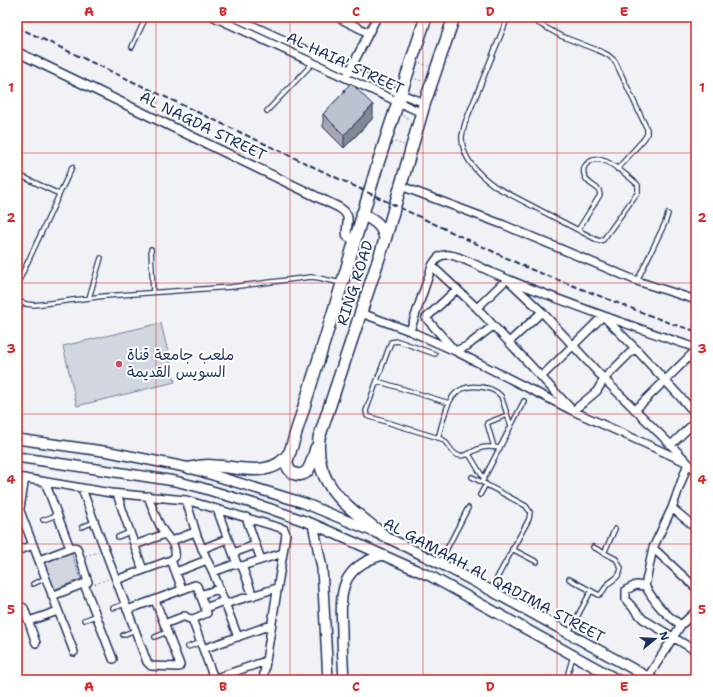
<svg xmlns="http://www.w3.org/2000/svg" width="713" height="697" font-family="'Shantell Sans','Playpen Sans Arabic',sans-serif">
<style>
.green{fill:#d2d6df;stroke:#76829e}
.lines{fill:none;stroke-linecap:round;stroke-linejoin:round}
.service-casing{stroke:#1b2f5e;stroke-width:6}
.minor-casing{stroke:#1b2f5e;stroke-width:10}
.tertiary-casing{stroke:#1b2f5e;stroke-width:11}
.secondary-casing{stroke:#1b2f5e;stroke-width:12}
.primary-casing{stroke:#1b2f5e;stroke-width:14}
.path{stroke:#1b2f5e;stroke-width:1;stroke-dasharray:1 3;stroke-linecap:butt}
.service{stroke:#fff;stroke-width:3.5}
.minor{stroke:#fff;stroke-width:7}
.tertiary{stroke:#fff;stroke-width:8}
.secondary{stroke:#fff;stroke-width:9}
.primary{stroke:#fff;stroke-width:11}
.rail{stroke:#1b2f5e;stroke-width:2;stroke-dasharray:6 3;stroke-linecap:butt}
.wall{fill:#a2a7b3;stroke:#1b2f5e}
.shaded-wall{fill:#848892;stroke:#1b2f5e}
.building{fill:#bcc2d0;stroke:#1b2f5e}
.grid{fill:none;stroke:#d62828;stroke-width:1;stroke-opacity:0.55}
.poi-dot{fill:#d1495b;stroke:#fff;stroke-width:1.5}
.labels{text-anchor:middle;stroke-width:4;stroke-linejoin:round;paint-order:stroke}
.street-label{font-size:15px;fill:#1b2f5e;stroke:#fff}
.poi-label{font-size:15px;fill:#1b2f5e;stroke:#fff;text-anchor:start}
.neatline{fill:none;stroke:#d62828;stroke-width:1.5}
.grid-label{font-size:13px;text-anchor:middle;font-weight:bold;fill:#d62828}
</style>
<rect width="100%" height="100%" fill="#f1f2f5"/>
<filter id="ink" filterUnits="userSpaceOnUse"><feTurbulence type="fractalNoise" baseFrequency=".025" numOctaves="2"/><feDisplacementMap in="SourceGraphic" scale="8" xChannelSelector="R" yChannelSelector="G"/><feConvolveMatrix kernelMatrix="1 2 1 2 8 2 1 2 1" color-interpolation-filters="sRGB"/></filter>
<g filter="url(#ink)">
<path class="green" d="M161 323 175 382 77 406 63 346Z
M71 552 81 579 52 590 42 563Z"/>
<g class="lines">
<g class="service-casing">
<path id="service" d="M508 17 465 123C464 127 463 132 462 136 461 158 480 176 496 187L599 241 603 240 638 192V185C632 179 613 164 605 161 594 156 579 164 585 177 587 183 595 186 599 190L600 195 578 230
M527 17 561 36 602 52 608 55 615 61 647 129V134L644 139 617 169
M132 47 146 17
M267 111 313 63
M17 174 59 194
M151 249 153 292
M637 281 665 223 668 214
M17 285 72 167
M89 298 101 258
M17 300 26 304 34 305 105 296 231 287 311 277 319 278 341 283
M17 314 22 303
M435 354 398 341 391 342 366 411 367 416 442 439C448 443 451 452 457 455 466 458 473 450 481 448 488 446 493 447 500 448
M377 381 449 403
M438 438C446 413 447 382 481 387 490 388 496 390 501 396L511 426
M494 447 487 423 507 415
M469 454 484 479
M472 477 526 506 530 512 529 519 491 589
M482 482 524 401
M480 495 486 484
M43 520 57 515
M82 527 94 522
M118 537 130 532
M512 549 537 562
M604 553 615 529
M440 562 468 508
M569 579 599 595C603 593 604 589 607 585 613 579 620 578 621 568L616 559 593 547
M33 584 46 578
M113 608 125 604
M84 620 96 616
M569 632 591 591
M123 635 135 630
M155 637 167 632
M188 647 201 642
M566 680 573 656"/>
</g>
<g class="minor-casing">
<path id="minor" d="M214 17 422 113
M234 17 401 94 425 103
M337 17 369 33
M348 74 377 17
M401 186 504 225 637 281 696 300
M432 266 477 308 573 411 597 391 604 379 635 348
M457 289 426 318 455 351 467 346 493 326
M477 308 507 279 542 312 604 379 671 445 696 421
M361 313 410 331 455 351 573 411 688 463 696 471
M410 331 432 266C435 261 438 255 445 255 455 253 482 268 493 273 559 301 628 325 696 348
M509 342 542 312
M542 376 603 316 635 348 696 414
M635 410 696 350
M671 445 688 463 672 508 653 548 645 586 636 585 626 590V600L643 619 696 651
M17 477 111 493 186 500 284 529 286 534 263 680
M45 482 70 548
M82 489 147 662 151 666 179 667 180 665 155 600
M117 494 143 570
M186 500 197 536 207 560 213 572 238 637
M672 508 696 528
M217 509 237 564
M20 511 74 652
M246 517 261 560
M17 526 25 478
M171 541 195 532
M135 545 165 534
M653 548 696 588
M202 549 227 539
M17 551 33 545
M233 553 255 545
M39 560 74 547 77 548 88 582 52 596
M171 560 182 589
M242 566 283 553
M176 572 207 560
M213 572 235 564 242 566 253 596
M116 580 171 560 175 557C177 544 167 538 162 529 156 519 152 507 148 496
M84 584 113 659
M645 586C656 604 663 613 681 625L648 677
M200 595 219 589
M225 604 277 588
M17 606H20L24 608 36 643
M205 608 224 601
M127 610 195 585 197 586 207 613 193 619
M29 621 58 611
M164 624 185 616 187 618 192 619 213 676 216 678 266 661
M681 625 696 611
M203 649 271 625"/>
</g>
<g class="tertiary-casing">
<path id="tertiary" d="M17 52 338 207C354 216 345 223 347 236L355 241"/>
</g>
<g class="secondary-casing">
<path id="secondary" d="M17 439 110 452 190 468 304 503 384 536 439 563 490 590 653 680
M17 457 175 481 199 487 268 508 313 524 432 577 618 680
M313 524 322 568 328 680
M344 680C343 663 342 647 342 630 340 591 340 567 383 555"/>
</g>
<g class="primary-casing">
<path id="primary" d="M362 214C374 220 383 225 385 239
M289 453C289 456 287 459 287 462 287 474 301 479 308 470 312 464 314 455 316 448
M190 468C198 466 207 465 215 466 241 467 273 479 290 452L342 284 378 163 426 17
M384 536C351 508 313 487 319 438L385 240 424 105 454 17"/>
</g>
<path class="path" d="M420 63 428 66
M416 79 422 81
M403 116 410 119
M395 142 404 145
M86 556 98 552
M95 584 109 579"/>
<use href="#service" class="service"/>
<use href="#minor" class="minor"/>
<use href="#tertiary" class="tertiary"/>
<use href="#secondary" class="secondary"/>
<use href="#primary" class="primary"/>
<path class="rail" d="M17 27 530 269 672 324 696 331"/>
</g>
<path class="wall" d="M344 90 373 118 344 148 323 127V114L344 92Z"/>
<path class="shaded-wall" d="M373 105V118L344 148V135Z"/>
<path class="building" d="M351 83 373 105 344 135 323 114 345 91 344 90Z"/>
</g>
<path class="grid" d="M156 17V680M290 17V680M423 17V680M557 17V680M17 153H696M17 283H696M17 414H696M17 544H696"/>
<circle class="poi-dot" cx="119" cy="364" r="4"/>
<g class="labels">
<g class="street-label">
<text transform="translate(345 63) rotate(25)" y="5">AL HAIA' STREET</text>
<text transform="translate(203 126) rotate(26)" y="5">AL NAGDA STREET</text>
<text transform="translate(355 283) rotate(-72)" y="5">RING ROAD</text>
<text transform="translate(494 580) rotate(28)" y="5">AL GAMAAH AL QADIMA STREET</text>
</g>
<g class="poi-label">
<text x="127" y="360">ملعب جامعة قناة<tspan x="127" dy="17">السويس القديمة</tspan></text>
</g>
</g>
<rect width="713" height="697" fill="none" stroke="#fff" stroke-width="44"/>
<g transform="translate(655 639) rotate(72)" stroke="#ffffff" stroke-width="3" paint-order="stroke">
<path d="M0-3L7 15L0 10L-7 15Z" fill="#1b2f5e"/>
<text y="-6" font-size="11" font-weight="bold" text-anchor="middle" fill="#1b2f5e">N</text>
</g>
<rect x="22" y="22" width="669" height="653" class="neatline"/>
<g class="grid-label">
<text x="89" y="16">A</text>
<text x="223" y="16">B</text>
<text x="356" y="16">C</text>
<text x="490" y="16">D</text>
<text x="624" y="16">E</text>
<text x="11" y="92">1</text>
<text x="702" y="92">1</text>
<text x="11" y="222">2</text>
<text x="702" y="222">2</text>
<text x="11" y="353">3</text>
<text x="702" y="353">3</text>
<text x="11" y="484">4</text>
<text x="702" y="484">4</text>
<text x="11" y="614">5</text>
<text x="702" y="614">5</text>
<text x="89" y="691">A</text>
<text x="223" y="691">B</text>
<text x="356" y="691">C</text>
<text x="490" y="691">D</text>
<text x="624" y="691">E</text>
</g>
</svg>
